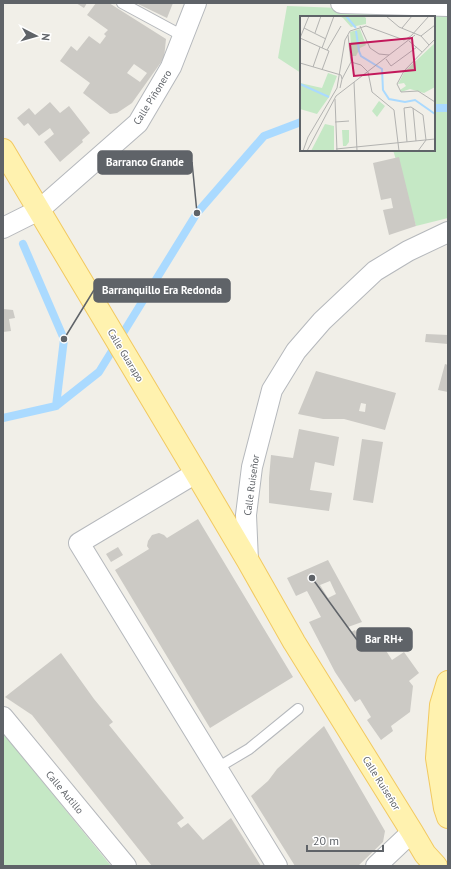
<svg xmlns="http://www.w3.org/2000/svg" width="451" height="869" font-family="'PT Sans',sans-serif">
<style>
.green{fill:#c5e8c5}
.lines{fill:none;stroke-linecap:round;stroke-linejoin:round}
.stream{stroke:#aadaff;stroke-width:8}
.building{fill:#cccac5;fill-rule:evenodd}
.service-casing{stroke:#b5b8bc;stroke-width:12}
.minor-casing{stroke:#b5b8bc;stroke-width:22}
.primary-casing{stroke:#f2c960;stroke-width:24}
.service{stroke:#fff;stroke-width:10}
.minor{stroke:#fff;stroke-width:20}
.primary{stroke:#fff2af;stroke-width:22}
.labels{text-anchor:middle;stroke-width:3;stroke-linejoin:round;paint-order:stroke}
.street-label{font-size:10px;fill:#5f6368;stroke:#fff}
.inset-river{fill:none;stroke:#aadaff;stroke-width:2}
.inset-road{fill:none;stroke:#b3b3b1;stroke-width:1}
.view{fill:#c2185b;fill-opacity:0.15;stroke:#c2185b;stroke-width:2}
.inset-edge{fill:none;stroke:#5f6368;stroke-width:2}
.leader{fill:none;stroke:#5f6368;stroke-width:1.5}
.callout-dot{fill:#5f6368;stroke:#fff;stroke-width:1.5}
.callout{fill:#5f6368;stroke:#5f6368;stroke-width:1.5}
.callout-label{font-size:11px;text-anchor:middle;font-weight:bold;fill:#fff}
</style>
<rect width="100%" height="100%" fill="#f1efe8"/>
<path class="green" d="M287 6 448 12V218L416 226 393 150H434V17H301V73L278 58Z
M3 733 111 866H3Z"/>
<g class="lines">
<path class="stream" d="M434 108H448
M23 244 64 339 56 406
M3 418 56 406 99 372 197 213 264 136 301 122"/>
</g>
<path class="building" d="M76 3H87L84 8Z
M96 3H109L166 39 164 58 132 103 117 113 110 114 83 93 90 83 60 61 71 46 77 51 89 36 100 44 106 36 104 34 108 30 87 15ZM134 64 147 73 140 82 127 73Z
M136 3H173L167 18Z
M50 102 60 113 69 106 90 133 82 140 83 142 60 162 44 142 54 134 50 128 39 136 28 123 24 126 17 118 29 108 35 115Z
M399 157 416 226 389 235 383 210 393 208 391 198 381 200 373 163Z
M3 309 13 310 15 318 9 319 11 331 3 332Z
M426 334 448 335V344L425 342Z
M445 364 448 365V392L438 390Z
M316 371 396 393 385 430 344 419H323L298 414ZM361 403 366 404 365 412 359 411Z
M299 429 339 437 334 466 315 462 310 490 332 493 329 511 269 503V478L271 455 293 458Z
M362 439 383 442 373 503 353 500Z
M198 519 293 677 210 728 115 570 149 549 147 546 148 541 152 535 159 533 164 535 167 538Z
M118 547 123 555 111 562 106 554Z
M328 560 362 622 348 627 351 632 355 630 362 644 376 635 392 660 404 652 419 673 409 681 413 686 410 712 391 726 393 731 381 740 367 720 371 717 360 699 355 702 335 672 309 622 321 617 307 591 296 596 287 578ZM330 581 336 594 328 598 320 585Z
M61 653 94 699 113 722 109 725 184 818 177 823 181 828 188 823 203 840 231 818 261 866H152L32 715 5 697Z
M324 726 385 831 383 842 358 866H295L251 796 268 781 277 769Z"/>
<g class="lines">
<g class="service-casing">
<path id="service" d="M122 3 183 36
M217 768 249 749 298 709"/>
</g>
<g class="minor-casing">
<path id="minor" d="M341 3 448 6
M3 228 39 210 138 123 171 67 196 3
M196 473 79 543 277 866
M248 561 246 515 252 467 272 390 296 351 322 321 375 271 408 251 448 232
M3 717 126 866
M376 866 412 832"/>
</g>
<g class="primary-casing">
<path id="primary" d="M3 150 196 473 248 561 294 642 412 832 425 854 436 866
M448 682 441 705 437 758 445 808 448 817"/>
</g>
<use href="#service" class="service"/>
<use href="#minor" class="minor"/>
<use href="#primary" class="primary"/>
</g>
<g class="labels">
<g class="street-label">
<text transform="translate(152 97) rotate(-58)" y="4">Calle Piñonero</text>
<text transform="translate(126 355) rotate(59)" y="4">Calle Guarapo</text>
<text transform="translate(251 485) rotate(-82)" y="4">Calle Ruiseñor</text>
<text transform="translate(382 783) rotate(58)" y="4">Calle Ruiseñor</text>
<text transform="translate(65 792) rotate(50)" y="4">Calle Autillo</text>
</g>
</g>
<g transform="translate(300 16)">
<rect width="135" height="135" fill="#f1efe8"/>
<path d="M39 0H63L66 2V8L51 11 43 2ZM60 13 66 29 60 32 56 40H52L50 16ZM135 27V71L124 77 110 73 101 76 100 74 106 70 104 67 98 68 105 55ZM28 57 37 60 29 81 17 98 0 93V67L22 72ZM79 85 85 90 77 101 72 95ZM25 108 34 110V135H11ZM42 114H49V126L46 130H43Z" fill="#c5e8c5"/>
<path class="inset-river" d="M46 0 56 12M56 15 59 35 61 40 82 53 83 74 89 83 105 86 115 84 135 98M0 68 29 81"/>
<path class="inset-road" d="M86 0 99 11 121 20 129 29M60 10 70 32 79 38 89 39M4 12 26 23M102 12 112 0M15 17 21 0M121 20 135 9M0 22 29 35 22 54M0 22 9 0M135 23 104 55 97 68 101 76 118 75 135 86M109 25 122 36M22 32 34 0M27 34 41 10M86 43 91 50 117 31M51 46 61 49 68 56 72 76 94 94 99 135M0 47 41 59 42 63M13 51 20 31M54 66 57 135M40 72 42 63 51 46 48 19M35 83 37 135M113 92 116 125M35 106 49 105M107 126 104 92 111 91 123 99 126 124 118 135M36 133 135 123M3 135 8 121 37 72 45 24 50 15 66 10 104 24 111 20 129 0M7 135 36 80 115 19"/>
<path class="view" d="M112 22 115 54 54 60 50 28Z"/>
<rect width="135" height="135" class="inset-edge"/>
</g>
<path class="leader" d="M197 213L192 162M64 339L94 290M312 578L357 640"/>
<g class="callout-dot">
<circle cx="197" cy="213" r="4"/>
<circle cx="64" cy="339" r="4"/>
<circle cx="312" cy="578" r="4"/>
</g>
<g class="callout">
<rect x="98" y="151" width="94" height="23" rx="4"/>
<rect x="94" y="279" width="136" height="23" rx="4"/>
<rect x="357" y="628" width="55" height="23" rx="4"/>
</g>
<g class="callout-label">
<text x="145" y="166">Barranco Grande</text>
<text x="162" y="294">Barranquillo Era Redonda</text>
<text x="384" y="643">Bar RH+</text>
</g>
<rect width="451" height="869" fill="none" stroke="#5f6368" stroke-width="8"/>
<g transform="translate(36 36) rotate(96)" stroke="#ffffff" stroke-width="3" paint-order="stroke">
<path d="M0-3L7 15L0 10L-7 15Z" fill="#5f6368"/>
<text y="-6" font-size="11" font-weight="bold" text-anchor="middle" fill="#5f6368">N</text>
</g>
<path d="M307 845v6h76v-6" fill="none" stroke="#5f6368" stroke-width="2"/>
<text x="313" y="845" font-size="12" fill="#5f6368" stroke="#ffffff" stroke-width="3" paint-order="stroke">20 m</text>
</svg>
